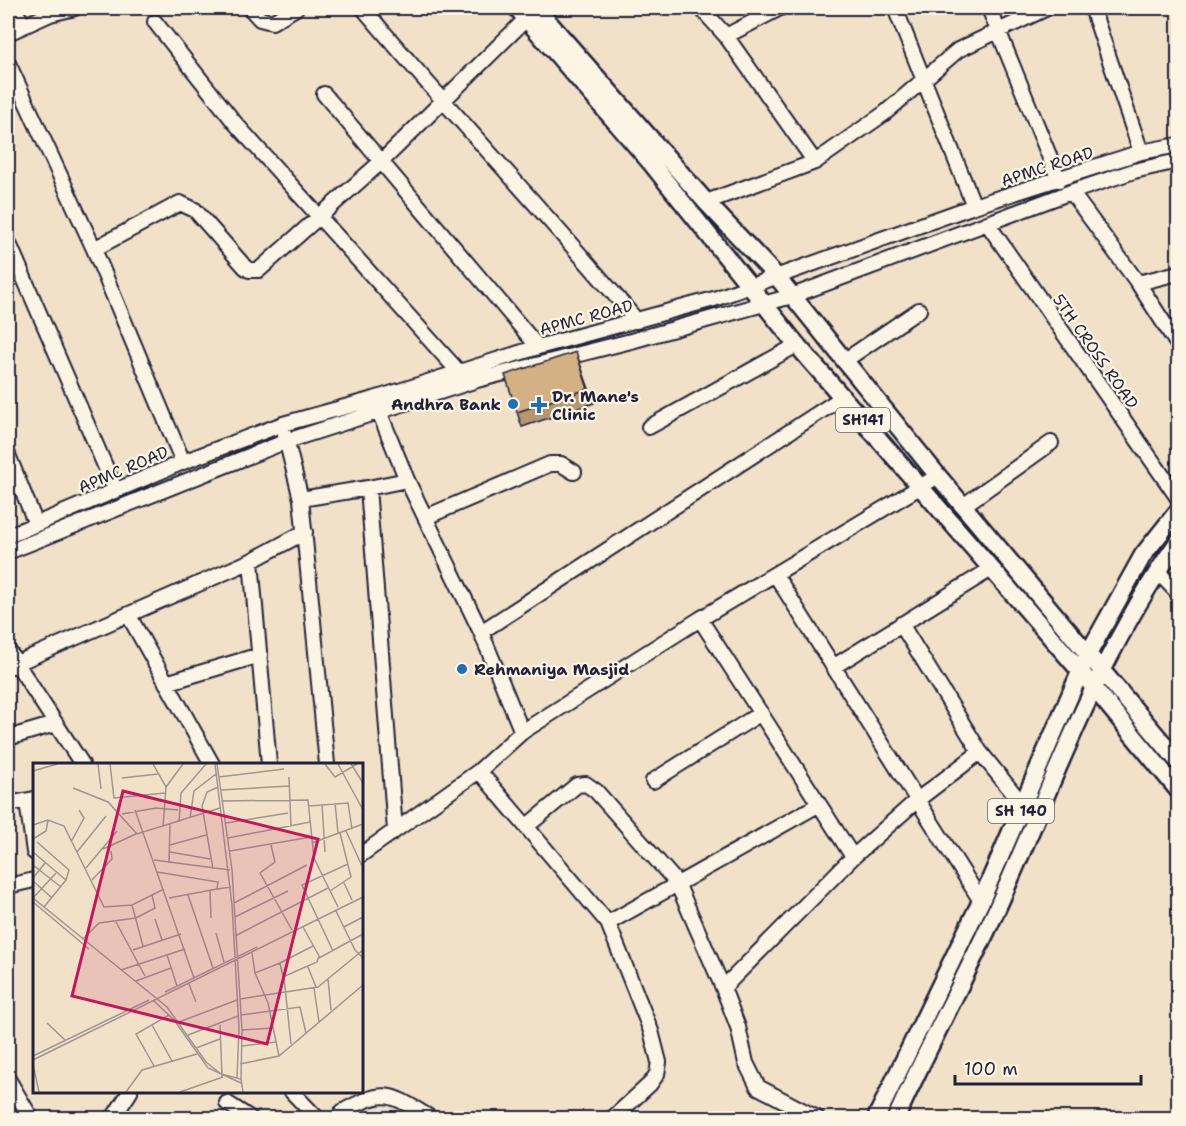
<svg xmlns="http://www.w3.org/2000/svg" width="1186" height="1126" font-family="'Shantell Sans',sans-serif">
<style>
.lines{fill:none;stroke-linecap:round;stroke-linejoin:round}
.minor-casing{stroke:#22223b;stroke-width:18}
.major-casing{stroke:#22223b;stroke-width:21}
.minor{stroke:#fcf5e5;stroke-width:14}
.major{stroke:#fcf5e5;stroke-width:16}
.wall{fill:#b59872;stroke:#22223b;stroke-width:1.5}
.building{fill:#d3b185;stroke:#22223b;stroke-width:1.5}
.poi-dot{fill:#1f6fb2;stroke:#fcf5e5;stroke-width:2}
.labels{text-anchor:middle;stroke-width:4.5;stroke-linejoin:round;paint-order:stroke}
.shield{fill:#fcf5e5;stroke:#63616e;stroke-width:1.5}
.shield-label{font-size:15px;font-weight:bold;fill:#22223b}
.street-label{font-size:16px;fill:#22223b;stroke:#fcf5e5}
.poi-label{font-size:16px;font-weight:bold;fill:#22223b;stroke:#fcf5e5;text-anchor:start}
.inset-road{fill:none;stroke:#9e9590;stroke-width:1.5}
.view{fill:#c2185b;fill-opacity:0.15;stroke:#c2185b;stroke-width:3}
.inset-edge{fill:none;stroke:#22223b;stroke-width:3}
</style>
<rect width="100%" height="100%" fill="#f0e1c8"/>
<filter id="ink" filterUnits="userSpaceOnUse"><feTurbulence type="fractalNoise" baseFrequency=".0167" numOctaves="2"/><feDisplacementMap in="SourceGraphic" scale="12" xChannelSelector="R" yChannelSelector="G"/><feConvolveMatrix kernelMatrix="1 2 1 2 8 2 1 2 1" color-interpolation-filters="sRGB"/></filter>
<g filter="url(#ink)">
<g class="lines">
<g class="minor-casing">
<path id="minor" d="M13 8 24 25
M250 8 260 19 272 22 296 8
M363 8C452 114 548 215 637 321
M701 8 726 36
M895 8 974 206
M989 8 1059 180
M1092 8 1141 152
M155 22 235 123 458 371
M8 33 50 14 75 8
M8 63 94 249 183 462
M324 94 538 347
M815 162 885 113 958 50 1047 8
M1071 192 1138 283 1178 345
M706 202 815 162 726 36 780 8
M987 223 1178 498
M8 241 115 489
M94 249 180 203 195 210 245 267 249 270H259L382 161 526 19
M1138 283 1178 273
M844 361 919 310
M376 404 407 480 368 488 395 830
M649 427 797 345
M285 435 301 499 327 764
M8 455 36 524
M407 480 481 632 522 732
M301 499 368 488
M963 506 1051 443
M426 517 550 464H561L574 472
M8 536 183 462 283 424 374 399 538 347 714 299 974 206 1141 152 1178 145
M8 552 287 441 477 380 631 341 792 296 1071 192 1134 171 1178 161
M251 561 269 764
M1158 572 1178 593
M775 574 981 901
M129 616 212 764
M700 619 853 857
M901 624 980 752 1023 805
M481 632 843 397
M8 650 82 764
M8 667 251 561 305 532
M833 667 991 569
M166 683 260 655
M8 738 55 724
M479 771 608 923 651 1031 659 1062 657 1074 650 1084 613 1118
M653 781 761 713
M27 801 34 852
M8 804 34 799
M527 826 577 785 586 784 596 791 677 883 723 988 738 1027 746 1063 758 1087 817 1118
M362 854 479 771 522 732 700 619 938 476
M8 886 34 880
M608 923 818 805
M723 988 853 857 916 801 980 752
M8 1079 31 1118
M292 1092 317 1118
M227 1103 250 1118
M342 1112C386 1087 390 1094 431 1118
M113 1118 130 1092"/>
</g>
<g class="major-casing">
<path id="major" d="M517 8 651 163 797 345 1081 672 1178 790
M536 8 706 202 778 278 938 476 1178 761
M876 1118 981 901 1087 656 1143 555 1178 511
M896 1118C927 1049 963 982 995 913 1052 787 1097 656 1178 542"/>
</g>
<use href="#minor" class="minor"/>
<use href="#major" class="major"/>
</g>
<path class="wall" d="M576 352 594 403 522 427 517 412Z"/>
<path class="building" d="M576 352 588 389 517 412 505 375Z"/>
</g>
<g class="poi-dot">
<circle cx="513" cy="404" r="6"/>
<path d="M536 396h6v6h6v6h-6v6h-6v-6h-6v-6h6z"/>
<circle cx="462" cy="669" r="6"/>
</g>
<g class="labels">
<g class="shield">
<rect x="836" y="408" width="54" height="24" rx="4.5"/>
<rect x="988" y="799" width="66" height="24" rx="4.5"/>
</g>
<g class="shield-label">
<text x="863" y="425">SH141</text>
<text x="1021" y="816">SH 140</text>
</g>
<g class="street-label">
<text transform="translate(1047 166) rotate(-18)" y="6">APMC ROAD</text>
<text transform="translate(586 317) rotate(-15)" y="6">APMC ROAD</text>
<text transform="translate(1096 351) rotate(55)" y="6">5TH CROSS ROAD</text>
<text transform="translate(123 469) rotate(-23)" y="6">APMC ROAD</text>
</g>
<g class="poi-label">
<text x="552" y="402">Dr. Mane's<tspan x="552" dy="18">Clinic</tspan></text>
<text x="501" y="410" text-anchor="end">Andhra Bank</text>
<text x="474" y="675">Rehmaniya Masjid</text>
</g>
</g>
<g transform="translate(33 763)">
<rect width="330" height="330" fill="#f0e1c8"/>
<path class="inset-road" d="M65 1 68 26M77 1 81 35 132 30M120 1 133 24 130 64M182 1 199 142 206 265 204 315M184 1 199 107 209 267 208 316M292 1 302 14 324 1M305 1 330 47M318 1 330 20M0 8 24 1M186 14 251 6M256 14 258 64M89 15 125 11M133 24 150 1M40 25 75 39 104 71 187 45M188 27 256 23M189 38 275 37 281 95 305 144M302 40 305 70M289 41 292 89M276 43 315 40 319 66M102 47 161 215M89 51 123 45 145 47M157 55 161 28 183 11M146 59 148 30 173 1M193 60 255 50M0 62 15 57 31 63 71 144 99 142 131 126M313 68 329 103M195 75 277 59M0 76 13 68 15 57M4 79 36 107 33 117M38 79 51 55 46 47M279 80 330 61M137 82 173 72M238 82 242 99 227 110 259 167M70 86 103 71M197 88 278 74M0 89 33 117 11 144M44 89 73 53M137 89 177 96M121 97 197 107M136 100 137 61M0 102 28 124M53 105 84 68M180 106 169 43 174 29 185 24M124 109 185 119 184 126 198 124M0 115 12 100M59 117 79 96 78 88M0 118 19 135M311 120 319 137M177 128 178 155M297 128 318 114 307 70M155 132 180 205M0 135 23 110M0 135 134 244 173 299 188 311 208 316 210 329M136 135 184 126M0 139 56 186M201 140 274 102M99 142 110 183M303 148 322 187 330 195M202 154 255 128M122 156 129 177M83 159 112 213M311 164 330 154M183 170 191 199M202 173 295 125M50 176 66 160 103 155 122 145 119 132M100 187 148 171M300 188 269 122 315 101M219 190 222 210 247 200 250 214 284 199 286 193 270 164M134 192 144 223M286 195 330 171M247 200 280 183M275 204 283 224M88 207 152 186M222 210 235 240 246 293M251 215 258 281M295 216 298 247M103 218 138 205M156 221 163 239M281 225 286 259M132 229 224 184M207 236 285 224 330 187M121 238 141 257 175 305 208 320M208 252 267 244 273 270M146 259 204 237M14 260 32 277M119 262 139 298M187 262 189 314M209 267 240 265M155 272 205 253M209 283 243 279M163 285 187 276M0 293 116 237M0 297 330 134M0 301 6 329M207 301 246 293 330 222M121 303 103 271 136 252M93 329 109 307 164 291M147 329 190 314"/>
<path class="view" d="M90 28 285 76 234 281 39 233Z"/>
<rect width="330" height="330" class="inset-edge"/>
</g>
<rect width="1186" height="1126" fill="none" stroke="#fcf5e5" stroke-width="30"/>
<rect x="15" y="15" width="1156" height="1096" fill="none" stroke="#22223b" stroke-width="2" filter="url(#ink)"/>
<path d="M955 1075v9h186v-9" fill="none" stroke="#22223b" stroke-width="3"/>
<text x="964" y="1075" font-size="18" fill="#22223b" stroke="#fcf5e5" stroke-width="4.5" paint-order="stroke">100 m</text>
</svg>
